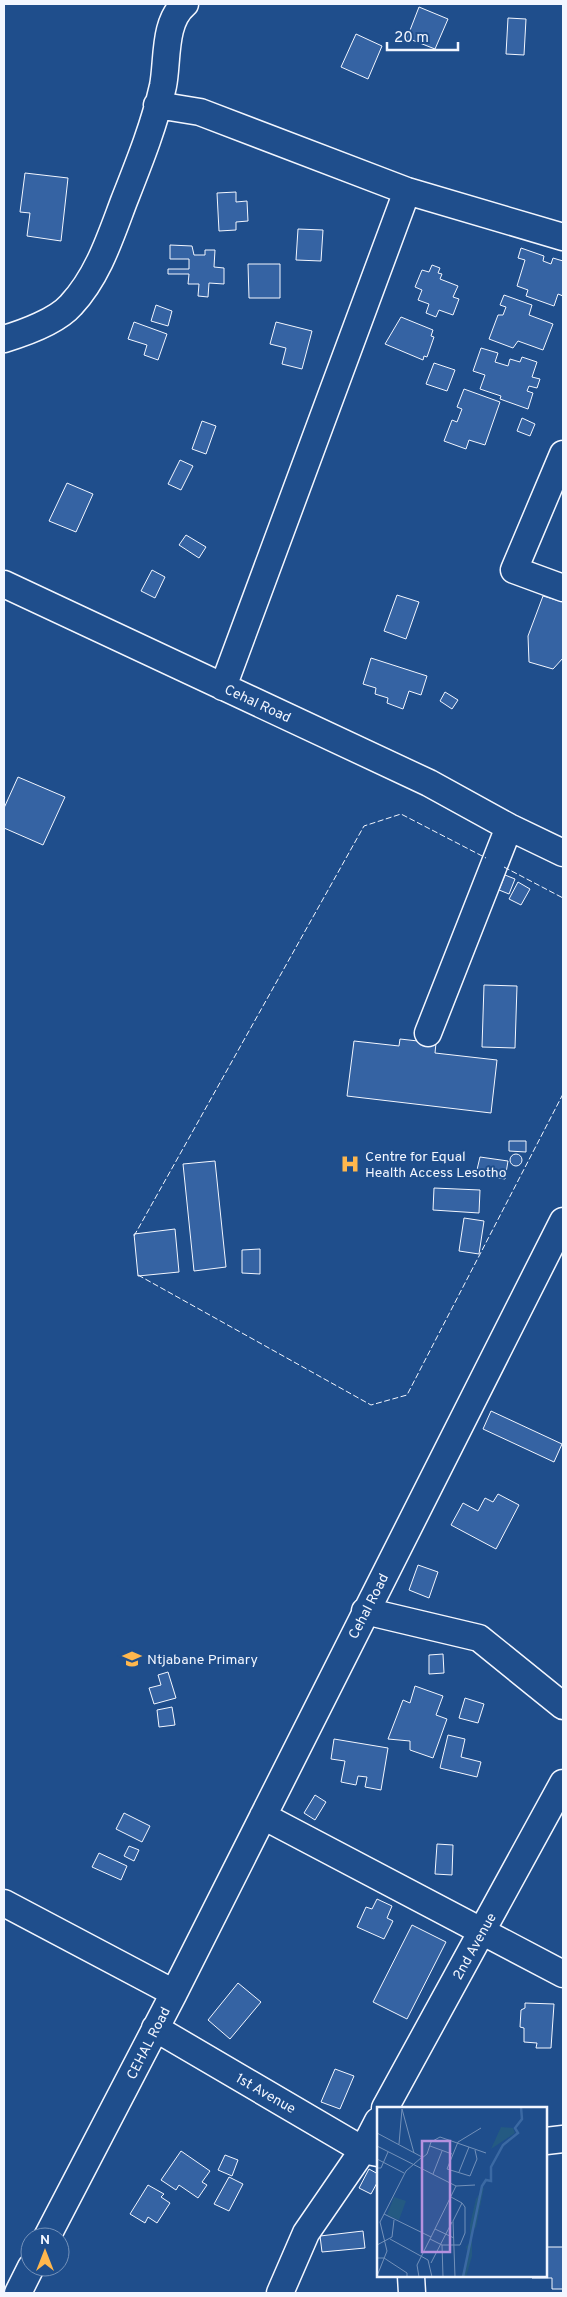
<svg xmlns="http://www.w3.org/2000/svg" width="567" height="2297" font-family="Overpass,sans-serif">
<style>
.building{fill:#3563a3;stroke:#f2f6ff}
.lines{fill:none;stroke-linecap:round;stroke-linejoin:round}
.minor-casing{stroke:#f2f6ff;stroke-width:29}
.minor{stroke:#1f4e8c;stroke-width:26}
.fence{stroke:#f2f6ff;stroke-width:1;stroke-dasharray:6 2.5;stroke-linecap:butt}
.labels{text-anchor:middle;stroke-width:4;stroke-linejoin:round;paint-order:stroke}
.street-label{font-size:14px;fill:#f2f6ff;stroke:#1f4e8c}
.poi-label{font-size:14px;fill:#f2f6ff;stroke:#1f4e8c;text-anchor:start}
.inset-river{fill:none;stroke:#3b69a3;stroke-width:2.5}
.inset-road{fill:none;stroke:#7391ba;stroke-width:1}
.view{fill:#b691df;fill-opacity:0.15;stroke:#b691df;stroke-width:2.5}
.inset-edge{fill:none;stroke:#f2f6ff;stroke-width:2.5}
</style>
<rect width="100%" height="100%" fill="#1f4e8c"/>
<path class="building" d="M419 7 448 19 435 49 407 38Z
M508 18 526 19 524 55 506 54Z
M356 34 382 46 368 79 341 67Z
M25 173 68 178 61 241 27 236 30 213 20 212Z
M236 192V202L247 201 248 221 236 222V230L219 231 217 193Z
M298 229 323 230 321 261 296 260Z
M170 245 192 246 194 255H205V250H215L214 267 224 268V284L209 283 208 297 198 296 199 284H188L189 274H168V269H189V259H170Z
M521 248 544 256 543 261 551 264 553 258 563 261V296L558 294 554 306 526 296 528 290 517 286 525 260 518 258Z
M248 264H280V298H249Z
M432 265 440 268 438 273 442 274 440 279 458 286 453 297 459 299 453 315 439 310 436 317 426 313 429 304 418 300 422 290 415 287 422 270 429 272Z
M504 295 532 305 529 315 553 324 543 350 518 341 513 348 489 339 498 315H503L506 307 500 305Z
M156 305 172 311 168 326 151 321Z
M401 317 433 330 431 336 434 337 427 357 424 356 423 360 385 344Z
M134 322 167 334 158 360 144 355 147 345 128 339Z
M276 322 312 331 302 369 282 364 286 348 270 344Z
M481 348 498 353 495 362 508 366 510 359 520 362 522 357 537 362 532 377 540 379 537 388 529 386 527 391 533 393 528 409 500 399 501 396 480 389 485 375 473 371Z
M434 363 455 370 447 391 426 384Z
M464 389 500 402 485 445 469 440 466 449 444 441 452 420 457 422 462 409 457 407Z
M522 418 535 424 530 436 517 431Z
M202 421 216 426 206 454 192 449Z
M180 460 193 466 181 490 168 484Z
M67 483 93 494 76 532 49 521Z
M186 535 206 547 199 558 179 545Z
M152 570 165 577 155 598 141 591Z
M397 595 419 602 406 639 384 631Z
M543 596 563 602V658L553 669 529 662 528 636Z
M371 658 427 676 421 695 409 691 403 709 387 703 388 698 375 694 376 688 363 684Z
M445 692 458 700 452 709 440 701Z
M18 777 65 797 43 845 4 828V808Z
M505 875 515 879 509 894 499 890Z
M518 882 530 889 521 905 509 899Z
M484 985 517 986 515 1048 482 1047Z
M400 1039 436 1043 435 1053 497 1060 491 1113 347 1096 354 1041 399 1046Z
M509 1141H526V1152L509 1151Z
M510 1160a6 6 0 1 1 12 0a6 6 0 1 1-12 0Z
M480 1157 508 1161 505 1179 476 1174Z
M215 1161 226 1267 194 1271 183 1164Z
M434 1188 480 1190 479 1213 433 1210Z
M464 1218 484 1221 479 1254 459 1251Z
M175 1229 179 1272 138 1276 134 1234Z
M260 1249V1274L242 1273V1250Z
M491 1411 562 1444 554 1462 483 1429Z
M498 1494 519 1505 496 1549 451 1525 463 1503 478 1511 485 1498 493 1502Z
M418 1565 438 1572 429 1598 409 1590Z
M443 1654 444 1673 429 1674V1655Z
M168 1672 176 1698 154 1704 149 1688 161 1685 158 1675Z
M415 1686 443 1696 436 1715 447 1719 433 1758 410 1750V1741L388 1739 403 1700 410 1703Z
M465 1698 484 1704 478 1723 459 1718Z
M172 1707 175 1725 159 1727 157 1710Z
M448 1735 465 1739 461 1757 481 1762 477 1777 440 1768Z
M334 1739 388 1748 381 1790 365 1787 367 1777 358 1776 356 1785 341 1782 345 1761 331 1759Z
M315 1795 326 1802 315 1820 304 1813Z
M124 1813 150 1826 142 1842 116 1829Z
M437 1844 453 1845 452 1875 435 1874Z
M129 1846 139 1850 134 1861 124 1856Z
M99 1853 127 1866 121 1880 92 1867Z
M377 1899 392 1906 387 1918 393 1921 384 1939 357 1927 366 1907 372 1909Z
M412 1925 446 1942 407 2019 373 2002Z
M238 1983 261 2002 230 2039 208 2020Z
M525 2003 554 2004 551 2048H536L537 2043 524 2042V2028L520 2027 521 2010 525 2008Z
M335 2069 354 2076 340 2109 321 2102Z
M181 2151 210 2171 202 2182 207 2185 198 2198 179 2185 176 2190 161 2180Z
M225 2155 238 2160 232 2176 218 2170Z
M369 2169 378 2174V2181L371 2194 359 2188Z
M229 2177 243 2184 229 2211 214 2204Z
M148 2185 164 2194 161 2197 170 2203 157 2223 148 2217 145 2223 130 2214Z
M363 2231 365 2248 322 2252 320 2236Z
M546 2247H563V2289H552V2278H532V2276H546Z"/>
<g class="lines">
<g class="minor-casing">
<path id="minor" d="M157 105 200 112 407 191 563 237
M4 339C24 333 57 321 71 305 98 276 110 238 124 201 139 163 154 126 163 86 168 61 163 22 185 4
M563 454 514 570 563 588
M4 584 429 783 509 827 563 853
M223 687 407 191
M428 1033 509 827
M365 1611 479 1638 563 1706
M263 1816 563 1974
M4 1903 174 1993 47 2237
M174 1993 563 1221
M155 2028 363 2150 378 2153
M385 2108 563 1783
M546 2141 563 2139
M411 2276 412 2293
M18 2293 31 2267
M280 2293 306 2233 363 2150 378 2121"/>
</g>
<use href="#minor" class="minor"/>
<path class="fence" d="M504 867 563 898
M134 1236 364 826 401 814 486 858
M138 1275 371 1405 407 1395 563 1094"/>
</g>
<defs>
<g id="hospital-bare" transform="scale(1.5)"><path d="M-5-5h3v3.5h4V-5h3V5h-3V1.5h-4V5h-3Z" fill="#ffb74d" stroke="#1f4e8c" stroke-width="2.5" paint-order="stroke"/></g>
<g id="school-bare" transform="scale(1.5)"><path d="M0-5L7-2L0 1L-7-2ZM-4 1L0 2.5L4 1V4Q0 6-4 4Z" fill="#ffb74d" stroke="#1f4e8c" stroke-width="2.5" paint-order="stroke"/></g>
</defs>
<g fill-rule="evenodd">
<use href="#hospital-bare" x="350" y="1164"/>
<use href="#school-bare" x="132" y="1659"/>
</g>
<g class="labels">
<g class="street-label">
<text transform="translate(258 703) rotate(25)" y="5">Cehal Road</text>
<text transform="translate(368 1606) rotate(-63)" y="5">Cehal Road</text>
<text transform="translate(474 1946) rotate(-61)" y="5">2nd Avenue</text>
<text transform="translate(148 2043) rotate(-63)" y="5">CEHAL Road</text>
<text transform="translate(266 2093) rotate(30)" y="5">1st Avenue</text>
</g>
<g class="poi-label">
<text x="365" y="1161">Centre for Equal<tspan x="365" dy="16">Health Access Lesotho</tspan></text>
<text x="147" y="1664">Ntjabane Primary</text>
</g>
</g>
<g transform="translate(377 2107)">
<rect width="170" height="170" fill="#1f4e8c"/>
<path d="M124 20 136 21 138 26 114 42ZM107 80 99 120 95 123V149L89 170H84L92 148 89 140 93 135V118L99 92ZM17 90 29 94 22 113 10 108Z" fill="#245a82"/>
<path class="inset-river" d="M86 170 105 79 109 73 114 74V60L126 38 141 26 138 21 145 12 144 0"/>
<path class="inset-road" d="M25 2 37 46M0 26 45 50 29 64 3 115 10 144 0 169M22 37 25 2M0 39 79 79 54 130M53 39 75 47M98 43 100 52 93 69 70 62 81 35 104 21M45 51 50 47 54 35 63 30 109 46M0 52 27 66M0 61H4L11 45M82 65 92 40M56 67 65 44M79 79 98 78M74 90 85 96 76 114 78 170M7 107 54 130 40 158 42 170M58 122 77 131M13 132 51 153 55 170M53 132 65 138 66 170M0 138 15 130 17 113M65 138H83L88 126V100L85 96M0 151H7L30 166V170M54 156 75 115"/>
<path class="view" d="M45 34H73V145H45Z"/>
<rect width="170" height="170" class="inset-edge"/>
</g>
<rect width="567" height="2297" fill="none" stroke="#f2f6ff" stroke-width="10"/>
<g transform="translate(45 2252)"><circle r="24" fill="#1f4e8c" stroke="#7391ba"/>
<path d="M0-4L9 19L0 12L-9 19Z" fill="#ffb74d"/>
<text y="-8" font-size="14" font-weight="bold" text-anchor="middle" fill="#f2f6ff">N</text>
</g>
<path d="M387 42v8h71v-8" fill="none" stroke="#f2f6ff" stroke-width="2.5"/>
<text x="394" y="42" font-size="15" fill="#f2f6ff" stroke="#1f4e8c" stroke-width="4" paint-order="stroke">20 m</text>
</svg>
